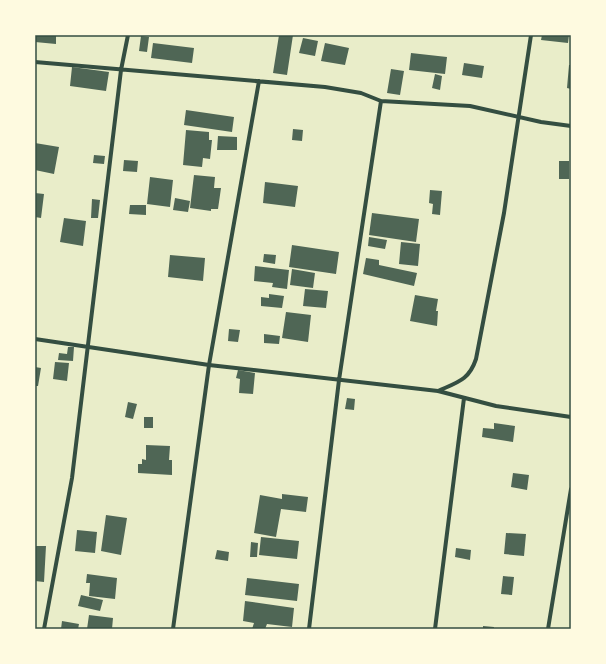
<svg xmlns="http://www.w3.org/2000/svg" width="606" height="664" font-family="'PT Sans Narrow',sans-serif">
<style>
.building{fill:#4f6655}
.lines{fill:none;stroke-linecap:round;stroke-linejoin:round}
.minor{stroke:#344e41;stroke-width:4}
.neatline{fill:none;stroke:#344e41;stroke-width:1.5}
</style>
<rect width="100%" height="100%" fill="#e9edc9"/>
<path class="building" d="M35 35H56V44L35 42Z
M279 35H293L287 75 273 73Z
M542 35H569L568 43 541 40Z
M141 36 149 37 147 52 139 51Z
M303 38 318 41 315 56 299 53Z
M153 43 194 48 192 63 151 58Z
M325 43 349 48 345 65 321 61Z
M411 53 447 57 445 74 409 70Z
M464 63 484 66 482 78 462 75Z
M569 65H571V89L567 88Z
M72 67 109 72 106 91 70 86Z
M391 69 404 71 400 95 387 93Z
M435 74 442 76 440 90 432 88Z
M186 110 234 117 232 132 184 125Z
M293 129 303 130 302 141 292 140Z
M186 130 209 132V140H212L210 159 203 158 202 167 183 165Z
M218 136 237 137V150H217Z
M35 143 59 147 54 174 35 170Z
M94 155 105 156 104 164 93 163Z
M124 160 138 161 137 172 123 171Z
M559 161H569V179H559Z
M194 175 215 177 214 188H221L218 209H211V211L190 208Z
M150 177 173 180 170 207 147 204Z
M265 182 298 186 295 207 263 203Z
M430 190 442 191 440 215 432 214 433 204 429 203Z
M35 193 44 194 41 218 35 217Z
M175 198 190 201 188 212 173 210Z
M92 199 100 200 98 218H91Z
M130 205H146V215L129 214Z
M372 213 419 219 416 242 369 235Z
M64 218 86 221 83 246 60 242Z
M369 237 387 240 385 249 368 246Z
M401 242 420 244 418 266 399 264Z
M292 245 339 252 336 274 289 267Z
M264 254 276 255 275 264 263 262Z
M170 255 205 258 203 281 168 277Z
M366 258 379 260V265L417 273 414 286 363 274Z
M255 266 289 270 287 289 272 287 273 283 254 281Z
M292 269 315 273 313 288 290 285Z
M305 289 328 291 326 308 303 306Z
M269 294 284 296 282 308 261 306V297L269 298Z
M415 295 438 299 436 311H438L437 326 410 321Z
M286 312 311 315 308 342 282 338Z
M229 329 240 330 238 342 228 341Z
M264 334 280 336 279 344 264 343Z
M68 347H74L73 361 58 360 59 353 67 354Z
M55 362 69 363 67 381 53 379Z
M35 367 41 368 38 386H35Z
M238 370 255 373 253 394 239 393 240 379 236 378Z
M347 398 355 399 354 410 345 409Z
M128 402 137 404 133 419 125 417Z
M144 417H153V428H144Z
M494 423 515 426 513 442 482 437 483 428 494 429Z
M146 445 170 446 169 460H172V475L138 473V464H142V459L146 460Z
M513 473 529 475 527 490 511 487Z
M282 494 308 497 306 512 281 509 276 537 254 533 260 495 282 499Z
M106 515 127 518 121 555 101 551Z
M77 530 97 532 95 553 75 551Z
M506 533 526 534 524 556 504 554Z
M261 537 299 541 297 559 259 555Z
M251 542 258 543 257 557H250Z
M35 546H46L44 582 35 581Z
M456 548 471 550 470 560 455 557Z
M217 550 229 552 228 561 215 559Z
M87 574 117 578 115 599 89 596 90 583H86Z
M503 576 514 577 512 595 501 594Z
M247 578 299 584 297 601 245 595Z
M81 595 103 600 100 611 78 606Z
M245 601 294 608 292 627 267 624 265 629H252L254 623 243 621Z
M89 615 113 618 112 629H87Z
M62 621 79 624 78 629H61Z
M483 626 494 627V629H483Z"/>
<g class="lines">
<path class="minor" d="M35 62 325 87 361 93 381 101 470 106 541 122 571 126
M35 339 209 365 438 391 496 406 571 417
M438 391C458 382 469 380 476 359L504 213 531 35
M44 629 72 478 121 70 128 35
M173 629 209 365 259 81
M309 629 339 380 381 101
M435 629 464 398
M548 629 571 489"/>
</g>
<rect width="606" height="664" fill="none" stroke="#fefae0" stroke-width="72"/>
<rect x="36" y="36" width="534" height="592" class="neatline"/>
</svg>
